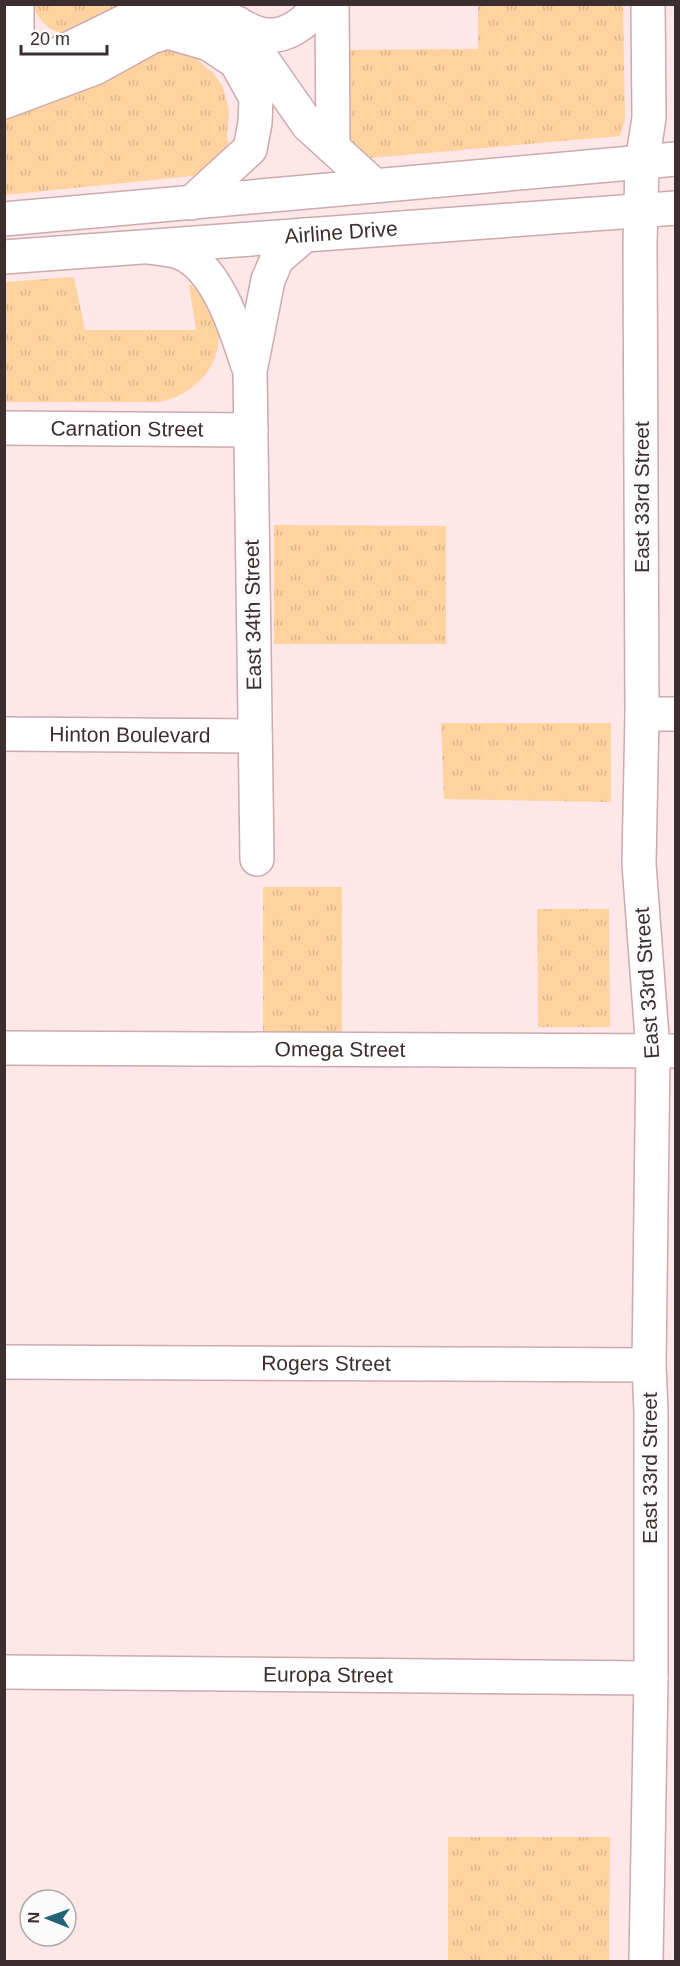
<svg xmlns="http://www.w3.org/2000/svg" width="680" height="1966" font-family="Arial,sans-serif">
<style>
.grass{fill:url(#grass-tufts)}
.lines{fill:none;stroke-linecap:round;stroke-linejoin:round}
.minor-casing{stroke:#ccaaad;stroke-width:36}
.major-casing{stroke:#ccaaad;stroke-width:36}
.minor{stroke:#fff;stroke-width:33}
.major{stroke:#fff;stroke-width:33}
.labels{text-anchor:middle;stroke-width:6;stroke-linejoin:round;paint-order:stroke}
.street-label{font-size:21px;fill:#3c2e2f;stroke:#fbfbfb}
</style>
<defs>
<pattern id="grass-tufts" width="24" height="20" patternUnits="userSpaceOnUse" patternTransform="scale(1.5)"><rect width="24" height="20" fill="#fed39f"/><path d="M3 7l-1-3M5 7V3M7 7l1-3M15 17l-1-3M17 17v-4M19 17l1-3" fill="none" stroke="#dbb589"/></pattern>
</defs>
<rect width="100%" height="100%" fill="#fde7e9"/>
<path class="grass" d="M33 5H124C112 11 82 31 70 33 52 36 37 19 33 5Z
M478 5H623L625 120 620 136 370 158 348 137 343 50 478 49Z
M163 49 192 55 213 73 223 87 229 111 227 137 229 144 226 151 202 175 5 195V116Z
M74 277 85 330H196L189 284C242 322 219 390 159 402H5V282Z
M274 525 446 526V644H274Z
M441 723H611V802L444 799Z
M263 887H342V1033H263Z
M537 909H609L610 1027H538Z
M448 1837H610L609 1961H448Z"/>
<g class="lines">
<g class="minor-casing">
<g id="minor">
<path d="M17 4V74L23 91"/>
<path d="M181 4C193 8 206 10 217 14 232 19 245 30 260 34 283 40 307 24 318 4"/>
<path d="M332 4 333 146"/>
<path d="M237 23 308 125 374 185"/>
<path d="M4 77 17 74 146 11 173 4"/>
<path d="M4 102 95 68 151 37 168 32 209 44 236 62 256 98 255 123 250 149 191 203"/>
<path d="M150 247C160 249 172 249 181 253 218 268 237 333 248 366"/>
<path id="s1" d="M4 428 251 430"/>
<path d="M642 714H676"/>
<path id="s2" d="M4 734 255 736"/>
<path d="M257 859 250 371 268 280 277 259 305 235"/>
<path id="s3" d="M4 1048 674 1051"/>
<path id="s4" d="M4 1362 649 1365"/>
<path id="s5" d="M4 1672 651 1678"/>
<path d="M646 1962 651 1678V1412L649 1365 653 1051 639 864 642 714 640 244 642 163 649 118 648 4"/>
</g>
</g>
<g class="major-casing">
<g id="major">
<path d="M4 219 676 159"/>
<path id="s6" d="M4 257 676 208"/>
</g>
</g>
<use href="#minor" class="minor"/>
<use href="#major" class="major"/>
</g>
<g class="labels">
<g class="street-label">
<text dy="7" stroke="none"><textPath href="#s6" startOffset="338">Airline Drive</textPath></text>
<text dy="7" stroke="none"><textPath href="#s1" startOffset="123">Carnation Street</textPath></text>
<text transform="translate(642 497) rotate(-90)" y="7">East 33rd Street</text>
<text transform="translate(253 615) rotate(-91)" y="7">East 34th Street</text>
<text dy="7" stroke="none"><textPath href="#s2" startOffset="126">Hinton Boulevard</textPath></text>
<text transform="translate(647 983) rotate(-94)" y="7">East 33rd Street</text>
<text dy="7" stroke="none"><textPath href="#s3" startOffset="336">Omega Street</textPath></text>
<text dy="7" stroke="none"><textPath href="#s4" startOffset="322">Rogers Street</textPath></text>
<text transform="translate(650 1468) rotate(-90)" y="7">East 33rd Street</text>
<text dy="7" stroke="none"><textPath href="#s5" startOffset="324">Europa Street</textPath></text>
</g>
</g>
<rect width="680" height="1966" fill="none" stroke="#3c2e2f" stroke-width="12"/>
<g transform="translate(48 1918) rotate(271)"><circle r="28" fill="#fbfbfb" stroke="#afa9a9" stroke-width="1.5"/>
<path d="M0-4.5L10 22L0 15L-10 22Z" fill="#236378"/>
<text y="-9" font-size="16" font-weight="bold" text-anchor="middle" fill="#3c2e2f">N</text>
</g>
<path d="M21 45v9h86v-9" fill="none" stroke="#3c2e2f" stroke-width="3"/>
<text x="30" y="45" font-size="18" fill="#3c2e2f" stroke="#fbfbfb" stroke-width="4.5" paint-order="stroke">20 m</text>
</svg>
